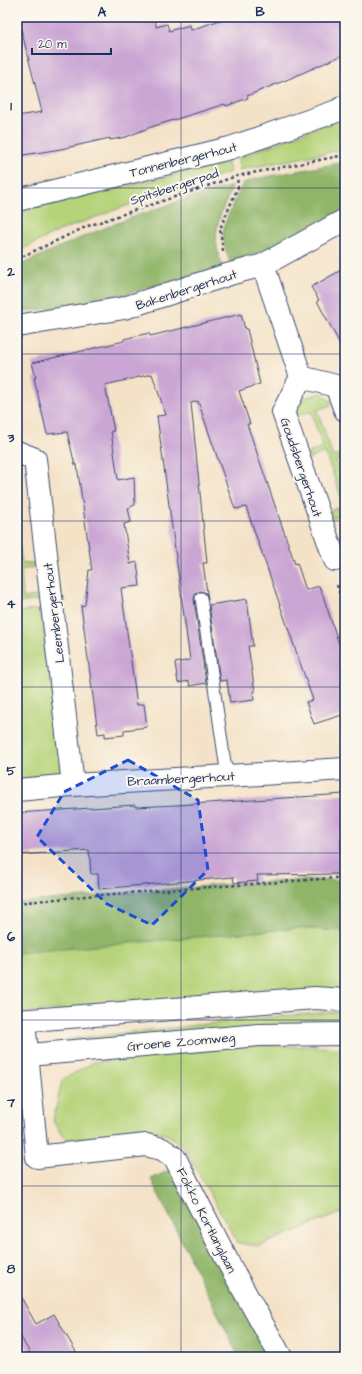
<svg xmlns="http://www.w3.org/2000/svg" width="362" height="1374" font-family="'Architects Daughter',sans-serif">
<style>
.green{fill:#b5d379;stroke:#68816c}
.forest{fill:#90b569;stroke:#567264}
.building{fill:#caa6d4}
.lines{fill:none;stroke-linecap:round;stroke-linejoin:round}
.service-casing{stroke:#3c4a6e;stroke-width:13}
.minor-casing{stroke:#3c4a6e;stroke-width:24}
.secondary-casing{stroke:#3c4a6e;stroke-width:24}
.path{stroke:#3c4a6e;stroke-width:2.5;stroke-dasharray:3 3;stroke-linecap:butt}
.service{stroke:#fff;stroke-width:11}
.minor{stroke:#fff;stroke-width:22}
.secondary{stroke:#fff;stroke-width:22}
.marked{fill:#1d4ed8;fill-opacity:0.2;stroke:#1d4ed8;stroke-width:3;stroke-dasharray:8 5;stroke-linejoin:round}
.grid{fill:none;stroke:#1b2f5e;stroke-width:1;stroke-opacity:0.55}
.labels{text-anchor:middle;stroke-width:4;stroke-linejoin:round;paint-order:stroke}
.street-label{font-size:13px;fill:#1b2f5e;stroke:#fbf7ec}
.neatline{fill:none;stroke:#1b2f5e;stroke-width:1.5}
.grid-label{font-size:13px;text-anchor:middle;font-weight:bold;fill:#1b2f5e}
</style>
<rect width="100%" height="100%" fill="#fbf7ec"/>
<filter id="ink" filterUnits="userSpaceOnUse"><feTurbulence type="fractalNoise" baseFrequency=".025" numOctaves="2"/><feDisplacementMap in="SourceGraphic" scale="8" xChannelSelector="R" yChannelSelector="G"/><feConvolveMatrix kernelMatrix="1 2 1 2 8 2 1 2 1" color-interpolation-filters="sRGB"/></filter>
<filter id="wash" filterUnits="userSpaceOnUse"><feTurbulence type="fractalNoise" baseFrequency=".012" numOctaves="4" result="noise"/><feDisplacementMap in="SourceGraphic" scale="16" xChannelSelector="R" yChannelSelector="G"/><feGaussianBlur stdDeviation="0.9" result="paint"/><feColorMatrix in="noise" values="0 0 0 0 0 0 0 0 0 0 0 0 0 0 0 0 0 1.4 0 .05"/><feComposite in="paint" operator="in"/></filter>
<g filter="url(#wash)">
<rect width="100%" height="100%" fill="#f4e2c7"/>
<path class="green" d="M345 115V149L239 170 238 158 316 128Z
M228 163 230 172 120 208 59 231 17 252V211Z
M322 393 330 400 331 405 317 410 333 457 345 452V456L336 461 345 486V512L331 519 330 511 344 505 325 452 309 459 308 453 323 447 311 412 294 415V405L304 398Z
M17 528 22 564 39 562 38 566 21 570 23 598 44 595 42 600 17 603Z
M41 609 63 767 62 777 17 784V612Z
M298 928 345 931V991L17 1013V950Z
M345 1011V1025L60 1042 69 1039 270 1017Z
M254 1045 345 1048V1211L259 1246 238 1243 183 1146 168 1135 151 1130 65 1140 53 1121 62 1080 94 1062Z"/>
<path class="forest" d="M345 162V211L312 230 231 264C227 255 224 246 223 236 222 224 238 195 243 183L255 179Z
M233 186C219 217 209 233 223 267L125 294 70 306 17 312V267C66 243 116 222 168 205 189 197 211 192 233 186Z
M301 880H345V931L298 928 17 953V903L218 885Z
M174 1168 278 1357H239L151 1179Z"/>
<g id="blocks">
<path class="building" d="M18 17H155L156 27 167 24 169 31 190 25 191 30 229 17H345V54L291 78 247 96 248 98 226 106 225 104 151 127 126 137 110 140V138L61 149 17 156V116L42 112Z
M345 268V353L317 301 319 300 311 287Z
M241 314 245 329H247L260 384 239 391 250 424H247L295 564 297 563 306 590 319 586 322 593 345 662V714L314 724 306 702 313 700 246 507 235 509 198 401 191 403 207 563H203L208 600 206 593 200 591 196 593 194 599 206 683 190 686 189 681 178 683 175 663 190 660 157 416 166 415 152 374 105 385 114 431H111L118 480 134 477 135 505 128 508 131 522 124 524 130 564 137 562 140 586 121 588 137 705 144 704 147 727 124 730V735L105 737V733L98 734 81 606 85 605 89 570H92L77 465H75L67 432 47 434 34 378H36L32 363 124 341V339L136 336 149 333 150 336Z
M247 599 253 646H248L255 692H253L254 700 230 703 227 680 220 681 209 605Z
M345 794V838L341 839 342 874 257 875 258 881 234 883 233 877 99 889 98 874H91L89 850 17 855V813L135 805V807L177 805Z
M17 1290 36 1324 54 1314 79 1357H32L17 1330Z"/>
</g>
</g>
<g filter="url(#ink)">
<use href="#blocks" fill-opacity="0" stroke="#3c4a6e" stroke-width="1"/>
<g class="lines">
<g class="service-casing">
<path id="service" d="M201 598 227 776"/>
</g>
<g class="minor-casing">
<path id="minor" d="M17 200 230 148 337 111 345 106
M263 265 301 377 336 386 345 410
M17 326 124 308 230 274 263 265 345 220
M301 377 283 412 335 560
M17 452 35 459 73 785
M17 790 73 785 345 769
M24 1021 37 1157 146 1145 162 1149 175 1158 229 1264 281 1357"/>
</g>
<g class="secondary-casing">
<path id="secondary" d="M17 1021 315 998 345 1000
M17 1056 259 1035 345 1034"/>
</g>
<path class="path" d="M223 251 220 229 238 187 237 176
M17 259 88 226 237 176 345 155
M337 585 345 611
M17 903 86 896 335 878 345 879"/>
<use href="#service" class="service"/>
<use href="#minor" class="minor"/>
<use href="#secondary" class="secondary"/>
</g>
</g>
<path class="marked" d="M128 760 198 800 208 870 152 925 107 904 37 837 64 792Z"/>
<path class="grid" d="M181 17V1357M17 188H345M17 354H345M17 521H345M17 687H345M17 853H345M17 1020H345M17 1186H345"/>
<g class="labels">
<g class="street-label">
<text transform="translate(183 159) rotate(-14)" y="5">Tonnenbergerhout</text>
<text transform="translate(174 186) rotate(-18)" y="5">Spitsbergerpad</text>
<text transform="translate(186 289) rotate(-18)" y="5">Bakenbergerhout</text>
<text transform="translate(302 467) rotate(71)" y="5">Goudsbergerhout</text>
<text transform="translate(53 613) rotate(-97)" y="5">Leembergerhout</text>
<text transform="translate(181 778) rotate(-3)" y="5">Braambergerhout</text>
<text transform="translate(181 1041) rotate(-5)" y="5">Groene Zoomweg</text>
<text transform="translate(207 1220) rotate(63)" y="5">Fokko Kortlanglaan</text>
</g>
</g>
<rect width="362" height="1374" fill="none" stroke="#fbf7ec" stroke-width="44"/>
<path d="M32 48v6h79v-6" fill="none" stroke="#1b2f5e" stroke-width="2"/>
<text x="38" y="48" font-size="12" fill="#1b2f5e" stroke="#fbf7ec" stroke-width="3" paint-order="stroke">20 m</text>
<rect x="22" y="22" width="318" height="1330" class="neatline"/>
<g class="grid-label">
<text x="102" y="16">A</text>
<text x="260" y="16">B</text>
<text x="11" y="110">1</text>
<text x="11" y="276">2</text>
<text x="11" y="442">3</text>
<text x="11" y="608">4</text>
<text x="11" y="775">5</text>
<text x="11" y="941">6</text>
<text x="11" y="1107">7</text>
<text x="11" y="1273">8</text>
</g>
</svg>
